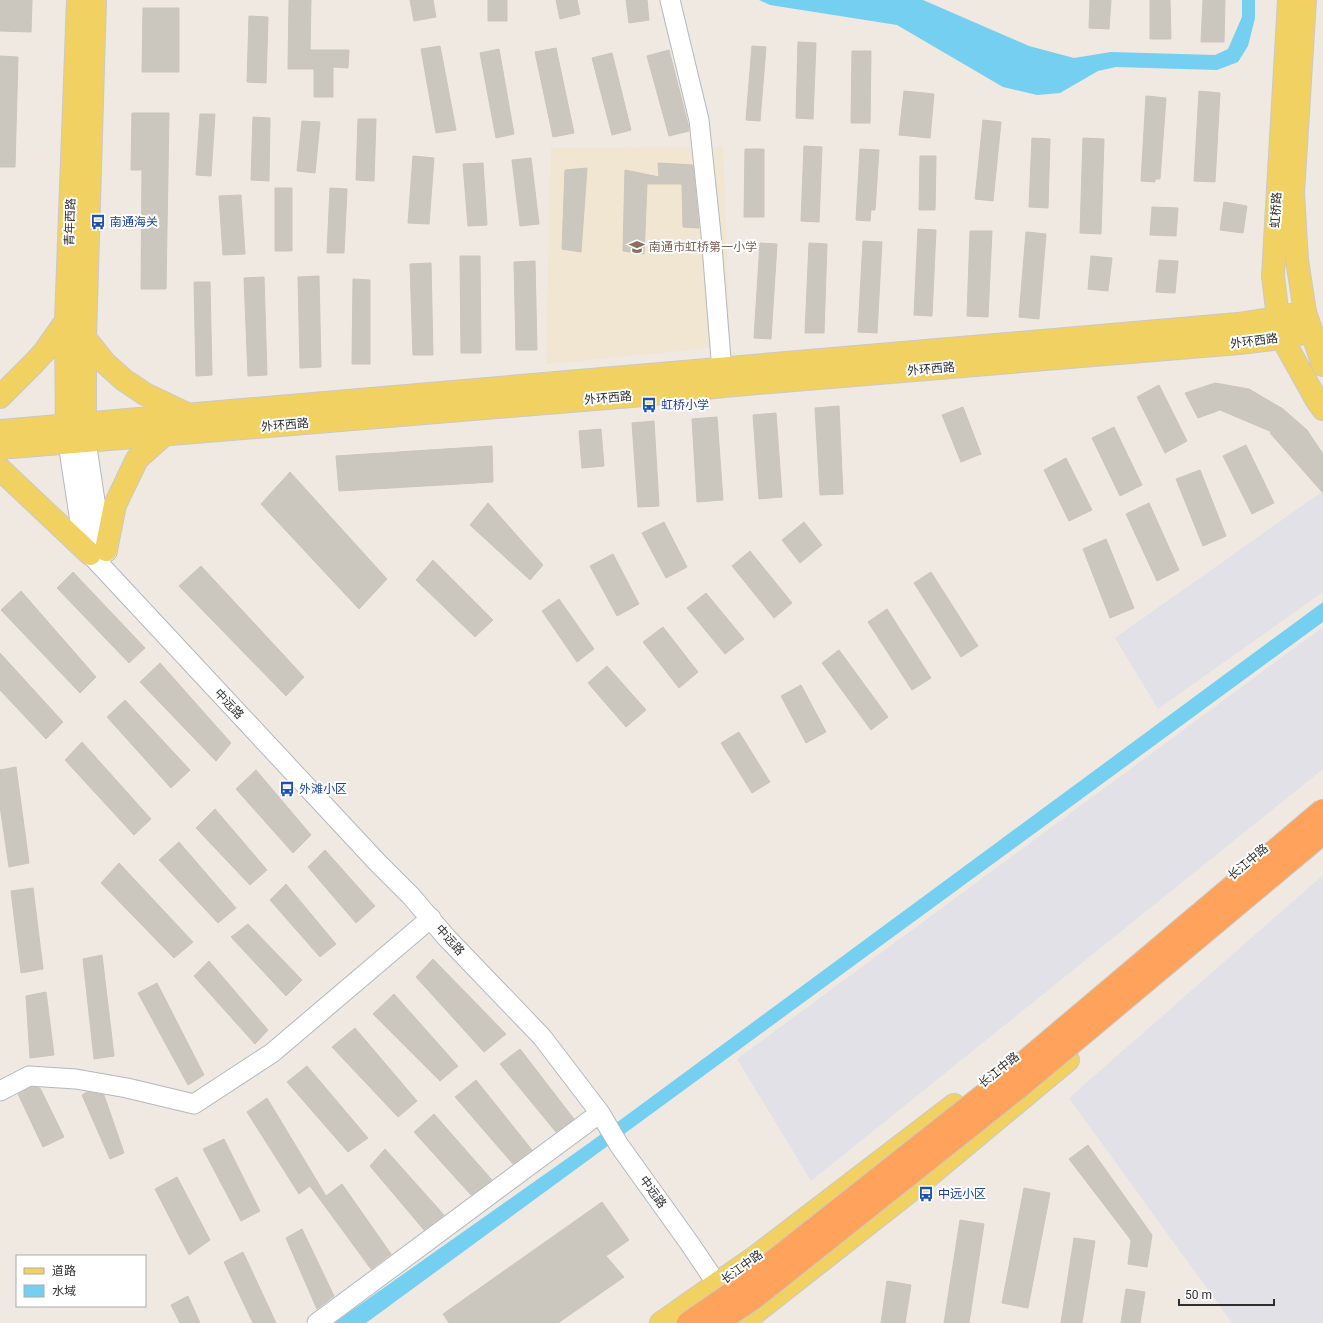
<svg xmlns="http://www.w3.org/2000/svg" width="1323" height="1323" font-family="Roboto,'Noto Sans SC',sans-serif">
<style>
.industrial{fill:#e3e1e8}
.education{fill:#f0e6d1}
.water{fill:#75cff0}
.building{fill:#cbc7bf;stroke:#cbc5ba}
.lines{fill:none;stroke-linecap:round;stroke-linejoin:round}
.minor-casing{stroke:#b4b7c1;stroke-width:21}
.major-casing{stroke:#c9c9c9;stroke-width:24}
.minor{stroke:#fff;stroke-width:19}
.major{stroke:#f2d163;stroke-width:22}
.highway-bridge-casing{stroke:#c9c9c9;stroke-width:24;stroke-linecap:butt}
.highway-bridge{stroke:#ffa35c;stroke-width:22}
.labels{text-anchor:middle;stroke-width:4;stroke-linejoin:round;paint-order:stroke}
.street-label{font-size:12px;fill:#2e2e2e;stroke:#fff}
.transit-label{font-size:12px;fill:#164399;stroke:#fff;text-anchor:start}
.education-label{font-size:12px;fill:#785e54;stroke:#fff;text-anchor:start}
</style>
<rect width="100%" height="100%" fill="#efe9e1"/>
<path class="industrial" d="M1323 491V592L1158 709 1115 638Z
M1323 627V769L811 1181 737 1059Z
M1323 875V1323H1232L1069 1098Z"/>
<path class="education" d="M723 147 730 346 546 364 551 148Z"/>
<path class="water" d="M759 0H923L1029 46 1074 58 1111 52 1215 55 1228 49 1242 17V0H1255V18L1248 46 1238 62 1217 70 1116 67 1098 71 1060 93 1037 95 1003 87 897 25 770 5Z
M1323 602V622L366 1323H334L589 1143Z"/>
<path class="building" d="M0 0H32L31 32 0 31Z
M289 0H311L310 50H349L348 68 333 67V97H314V69H288Z
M410 0H433L436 17 414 21Z
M488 0H507V21H488Z
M556 0H577L580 14 560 19Z
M626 0H647L649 20 629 23Z
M1090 0H1111L1109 29 1089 28Z
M1150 0H1170L1171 39H1150Z
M1203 0H1225L1224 42H1201Z
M143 8H179V72H142Z
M249 16 268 17 266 83 247 82Z
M798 42 816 43 813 119 796 118Z
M440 46 456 130 436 133 421 49Z
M752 46 766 47 760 121 746 120Z
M556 48 574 133 553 137 535 52Z
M499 49 514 134 496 138 480 53Z
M669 50 688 124 689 131 669 136 647 56Z
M852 51H871L870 123H851Z
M612 53 631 130 612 135 592 58Z
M0 56 18 57 15 167H0Z
M904 91 934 94 930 138 899 135Z
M1199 91 1220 93 1215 182 1194 181Z
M1146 96 1166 98 1160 179H1155V182L1141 181Z
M132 113H169L166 289H141L142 170H131Z
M200 114H215L211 176 196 175Z
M253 117 270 118 269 181 251 180Z
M358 119H376L374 181 356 180Z
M983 120 1001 122 993 201 975 199Z
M302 121 320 122 315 173 297 171Z
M1032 138 1050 139 1048 208 1029 207Z
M1083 138 1104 139 1101 234 1080 233Z
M804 146 822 147 819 222 801 221Z
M745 149H764V217H744Z
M860 149 879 150 875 210H871L870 221 856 220Z
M413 156 434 158 429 224 408 223Z
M920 156H936L935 210H919Z
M531 158 539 224 520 226 512 160Z
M483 163 487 225 468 226 463 164Z
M658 163 693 165 699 228 683 227 682 184H647L644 254 623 251 625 170 659 177Z
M587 168 581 252 562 249 565 170Z
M275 188H292V251H275Z
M330 188 347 189 344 253H327Z
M241 195 245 254 223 255 219 196Z
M1224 202 1247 206 1243 233 1220 230Z
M1152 207 1178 208 1176 236 1150 235Z
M918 229 936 230 932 316 914 315Z
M970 231H992L988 317 967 316Z
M1026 232 1046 234 1039 319 1019 317Z
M863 241 882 242 877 333 858 332Z
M760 243 777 244 771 339 754 338Z
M809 243 827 244 824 333H805Z
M460 256H480L481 353H461Z
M1091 256 1112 258 1108 291 1088 289Z
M1159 260 1178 261 1175 293 1156 292Z
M535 261 537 350H516L514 262Z
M431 263 433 355H413L410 264Z
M319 276 321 367 300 368 298 277Z
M264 277 267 375 248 376 244 278Z
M353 279 370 280V364H352Z
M194 282H210L212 375 196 376Z
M1215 383 1249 389 1283 409 1307 430 1323 454V493L1270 433 1272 432 1220 410 1198 418 1185 393Z
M1159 385 1187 441 1165 453 1137 397Z
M839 406 843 494 820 495 815 408Z
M963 407 981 454 961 462 942 415Z
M776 413 782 497 759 499 753 415Z
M717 417 723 500 697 502 692 419Z
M654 421 659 506 638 507 632 423Z
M1114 427 1142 485 1120 496 1092 438Z
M601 429 604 466 582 468 579 431Z
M1246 445 1274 503 1252 514 1223 456Z
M492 446 493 482 339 491 336 456Z
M1066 458 1092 510 1069 521 1044 470Z
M1200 470 1226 536 1203 546 1176 479Z
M290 472 387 579 359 609 261 504Z
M488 503 543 565 530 580 470 525Z
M1149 503 1179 570 1157 581 1126 514Z
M664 522 687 567 666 578 642 533Z
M804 522 822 545 800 563 782 540Z
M1106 539 1134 608 1110 618 1083 549Z
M750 551 792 603 774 618 732 566Z
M613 554 639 604 617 616 590 566Z
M433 560 493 620 475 637 416 580Z
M201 566 304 677 286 696 179 586Z
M73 572 145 648 129 663 57 588Z
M931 572 978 646 961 657 914 583Z
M21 591 96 677 80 693 1 610Z
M706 593 744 639 725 654 687 608Z
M559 599 594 649 577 662 542 611Z
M887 609 931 678 912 690 868 622Z
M663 627 698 672 679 688 643 642Z
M839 650 888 717 871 730 822 663Z
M0 653 63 722 46 739 0 690Z
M160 663 231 743 216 761 140 682Z
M607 666 646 710 626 727 588 683Z
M801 685 826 732 806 743 781 696Z
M125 700 190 770 171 788 107 717Z
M739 732 770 782 752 793 721 743Z
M82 742 151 819 134 835 65 760Z
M16 767 29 863 9 867 0 806V770Z
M256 770 311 835 293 853 236 789Z
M215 809 267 870 250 885 196 828Z
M179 842 236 908 218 923 159 860Z
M325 850 375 906 356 923 308 867Z
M119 863 193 942 174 958 101 883Z
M286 884 336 944 320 957 270 900Z
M33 888 43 969 21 973 11 891Z
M248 924 302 980 286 996 231 937Z
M102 955 114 1056 94 1059 83 959Z
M433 959 506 1034 484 1052 416 977Z
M209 961 268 1030 255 1044 194 976Z
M157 983 204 1075 188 1085 138 993Z
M46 992 54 1055 30 1058 26 996Z
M394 994 458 1066 440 1081 373 1014Z
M355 1028 417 1101 398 1117 332 1047Z
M520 1049 574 1119 556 1132 500 1064Z
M307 1066 368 1138 348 1152 287 1082Z
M476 1080 532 1150 513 1164 455 1097Z
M31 1087 40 1088 64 1137 43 1147 18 1094Z
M87 1092 104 1095 124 1153 110 1159 82 1095Z
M267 1098 326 1196 342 1184 391 1254 371 1269 310 1186 299 1194 247 1112Z
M434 1114 492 1180 471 1195 414 1132Z
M224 1139 260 1211 241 1221 203 1149Z
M1088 1145 1152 1235 1147 1267 1128 1264 1131 1240 1069 1159Z
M385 1149 444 1215 424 1230 370 1166Z
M177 1177 210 1240 189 1255 155 1189Z
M1024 1188 1050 1193 1028 1308 1002 1303Z
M602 1202 629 1240 606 1256 624 1277 558 1323H449L443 1314Z
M960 1220 984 1224 969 1323H944Z
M302 1229 334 1296 317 1309 286 1238Z
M1074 1238 1095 1241 1082 1323H1061Z
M243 1252 276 1323H253L224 1262Z
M887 1281 911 1285 905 1323H881Z
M1126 1289 1145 1292 1140 1323H1121Z
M188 1296 200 1323H180L171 1305Z"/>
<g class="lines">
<g class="minor-casing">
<path id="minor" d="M670 0 699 120 711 234 723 384
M86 441 98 521 107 552
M68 443 80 522 90 554 377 862 411 896 446 937 542 1037 600 1113 619 1145 690 1244 725 1296
M0 1091 29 1076 76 1079 127 1088 194 1104 272 1053 431 918
M317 1323 600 1113"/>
</g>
<g class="major-casing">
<path id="major" d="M1289 0 1273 276 1278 318 1282 338 1316 399 1323 409
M1305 0 1293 193 1297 260 1305 312 1323 365
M85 338 105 363 124 380 145 394 187 414
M0 397 34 363 45 351 66 321
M0 431 1238 324 1278 318 1305 312
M67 438 66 321 78 0
M86 438 85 423V338L95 0
M0 448 644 395 723 386 1239 343 1282 338 1311 331
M0 469 90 554
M106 550 115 505 137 459 164 435
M661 1323 758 1255 954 1105
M742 1323 919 1184 1068 1060"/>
</g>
<use href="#minor" class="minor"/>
<use href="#major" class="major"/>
<g class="highway-bridge-casing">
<path id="highway-bridge" d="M688 1323 743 1285 1004 1079 1323 810
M717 1323 754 1298 1017 1089 1323 833"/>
</g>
<use href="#highway-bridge" class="highway-bridge"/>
</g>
<defs>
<g id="bus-bare" transform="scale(1.2)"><path d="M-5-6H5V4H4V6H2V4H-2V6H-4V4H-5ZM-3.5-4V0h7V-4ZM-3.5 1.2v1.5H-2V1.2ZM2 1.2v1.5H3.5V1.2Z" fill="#1a4fb4" stroke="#fff" stroke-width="2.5" paint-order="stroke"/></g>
<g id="school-bare" transform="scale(1.2)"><path d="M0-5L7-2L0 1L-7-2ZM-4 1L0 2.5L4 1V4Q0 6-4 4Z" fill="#8d6e63" stroke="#fff" stroke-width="2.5" paint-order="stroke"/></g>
</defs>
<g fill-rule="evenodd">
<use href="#bus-bare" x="98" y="222"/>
<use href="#school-bare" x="637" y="247"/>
<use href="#bus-bare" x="649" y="405"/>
<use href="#bus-bare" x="287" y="789"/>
<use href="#bus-bare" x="926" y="1194"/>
</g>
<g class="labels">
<g class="street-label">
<text transform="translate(1276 210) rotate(-87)" y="4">虹桥路</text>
<text transform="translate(70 222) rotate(-88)" y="4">青年西路</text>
<text transform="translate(1254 341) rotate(-7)" y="4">外环西路</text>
<text transform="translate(931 369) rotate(-5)" y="4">外环西路</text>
<text transform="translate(608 398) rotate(-5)" y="4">外环西路</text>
<text transform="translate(285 425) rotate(-5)" y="4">外环西路</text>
<text transform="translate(229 704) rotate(47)" y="4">中远路</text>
<text transform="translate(1248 862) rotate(-40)" y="4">长江中路</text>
<text transform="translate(450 940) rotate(48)" y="4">中远路</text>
<text transform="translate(999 1070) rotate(-39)" y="4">长江中路</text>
<text transform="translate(653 1192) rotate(54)" y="4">中远路</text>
<text transform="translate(742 1267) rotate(-36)" y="4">长江中路</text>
</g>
<g class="transit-label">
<text x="110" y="226">南通海关</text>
<text x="661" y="409">虹桥小学</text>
<text x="299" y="793">外滩小区</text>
<text x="938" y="1198">中远小区</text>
</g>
<g class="education-label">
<text x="649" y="251">南通市虹桥第一小学</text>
</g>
</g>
<rect x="16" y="1255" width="130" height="52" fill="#ffffff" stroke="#ababab"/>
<rect x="24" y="1268" width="20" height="6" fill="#f2d163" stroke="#ababab"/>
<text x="52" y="1275" font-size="12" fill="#2e2e2e">道路</text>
<rect x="24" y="1285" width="20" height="12" fill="#75cff0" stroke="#ababab"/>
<text x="52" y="1295" font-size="12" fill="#2e2e2e">水域</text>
<path d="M1179 1299v6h95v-6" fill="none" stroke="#2e2e2e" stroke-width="2"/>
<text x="1185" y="1299" font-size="12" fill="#2e2e2e" stroke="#ffffff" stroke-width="3" paint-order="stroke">50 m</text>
</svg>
